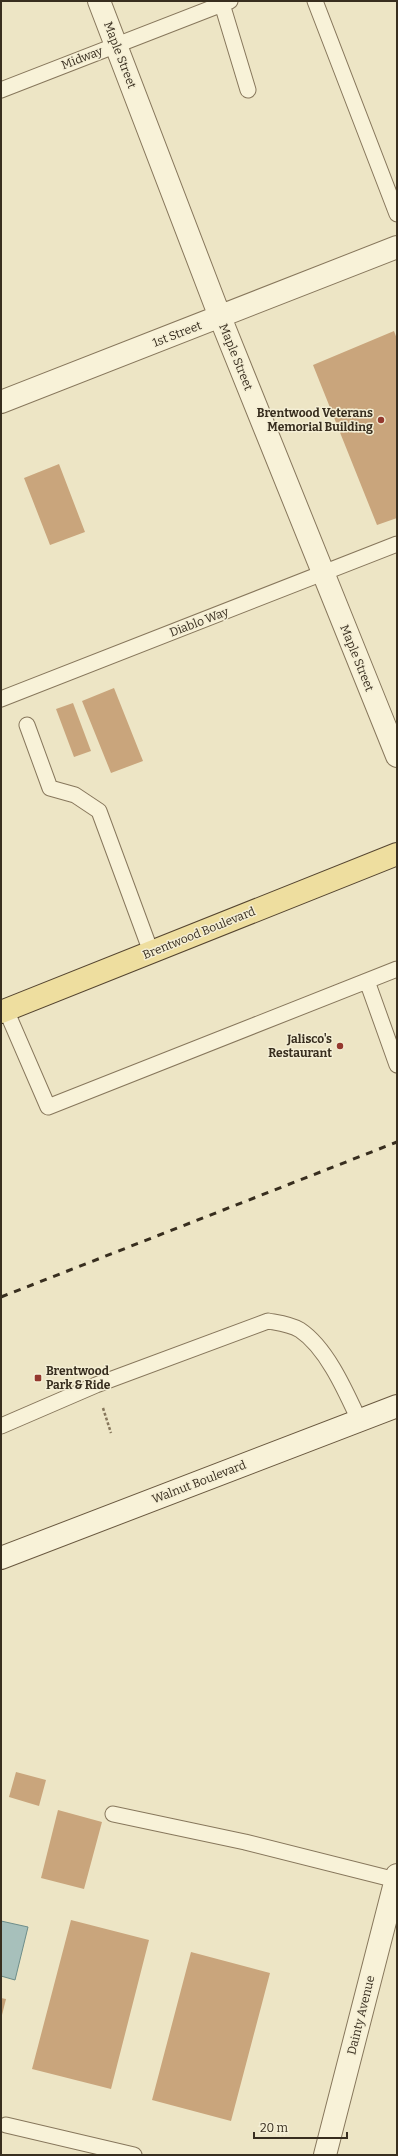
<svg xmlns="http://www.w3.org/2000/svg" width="398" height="2156" font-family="Bitter,serif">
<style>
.water{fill:#a7c0bb;stroke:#6e8e8a}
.building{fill:#c9a57c}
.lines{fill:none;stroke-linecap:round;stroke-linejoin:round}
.lane-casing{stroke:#87775c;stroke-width:17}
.street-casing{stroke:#87775c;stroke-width:24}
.secondary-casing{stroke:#69583f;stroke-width:24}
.primary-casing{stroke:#554530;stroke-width:24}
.path{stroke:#87775c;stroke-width:2.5;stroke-dasharray:3 2;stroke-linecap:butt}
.lane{stroke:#f8f2d8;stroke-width:15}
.street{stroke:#f8f2d8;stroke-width:22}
.secondary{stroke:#f8f2d8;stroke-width:22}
.primary{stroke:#eede9f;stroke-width:22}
.rail{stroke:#382e1f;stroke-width:3;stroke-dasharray:7 7;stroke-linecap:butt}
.poi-dot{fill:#94382e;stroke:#f4eed4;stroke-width:1.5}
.labels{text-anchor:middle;stroke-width:3;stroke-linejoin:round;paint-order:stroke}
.street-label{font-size:12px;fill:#382e1f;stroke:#f4eed4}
.poi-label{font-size:12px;font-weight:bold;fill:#382e1f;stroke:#f4eed4;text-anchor:end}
</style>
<rect width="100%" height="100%" fill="#ede5c5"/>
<path class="water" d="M1 1921 28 1927 15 1980 1 1976Z"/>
<path class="building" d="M394 331 397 339V518L377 525 313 365Z
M59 464 85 532 50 545 24 478Z
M114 688 143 761 111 773 82 701Z
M73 703 91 751 74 757 56 709Z
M16 1772 46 1780 39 1806 9 1797Z
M58 1810 102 1822 84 1889 41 1878Z
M71 1920 149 1940 111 2089 32 2069Z
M191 1952 270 1973 231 2121 152 2100Z
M1 1998 6 1999 2 2015H1Z"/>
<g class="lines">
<g class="lane-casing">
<path id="lane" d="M315 1 397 214
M222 4 248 90
M1 90 230 1
M1 699 397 544
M27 725 50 788 75 795 99 811 151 952
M367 981 397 1065
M6 1010 48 1107 397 969
M1 1426 96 1385 268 1321C279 1323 290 1324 300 1330 327 1348 346 1392 359 1420
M113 1814 245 1842 396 1880
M6 2125 134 2155"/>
</g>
<g class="street-casing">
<path id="street" d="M99 1 220 317 397 756
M1 402 397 247
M325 2155 397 1875"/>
</g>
<g class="secondary-casing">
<path id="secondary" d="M1 1558 397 1406"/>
</g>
<g class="primary-casing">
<path id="primary" d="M1 1012 397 854"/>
</g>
<path class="path" d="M103 1408 111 1433"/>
<use href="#lane" class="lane"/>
<use href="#street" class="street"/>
<use href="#secondary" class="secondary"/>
<use href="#primary" class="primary"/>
<path class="rail" d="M1 1297 397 1142"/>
</g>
<g class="poi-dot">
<circle cx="381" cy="420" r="4"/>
<circle cx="340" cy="1046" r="4"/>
<rect x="34" y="1374" width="8" height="8" rx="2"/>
</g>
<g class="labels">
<g class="street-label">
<text transform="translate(120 55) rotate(69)" y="4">Maple Street</text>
<text transform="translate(82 58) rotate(-21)" y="4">Midway</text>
<text transform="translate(177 334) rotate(-21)" y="4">1st Street</text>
<text transform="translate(236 357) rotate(68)" y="4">Maple Street</text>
<text transform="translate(199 622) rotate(-21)" y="4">Diablo Way</text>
<text transform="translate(357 658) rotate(68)" y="4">Maple Street</text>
<text transform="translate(199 933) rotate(-22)" y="4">Brentwood Boulevard</text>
<text transform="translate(199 1482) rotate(-21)" y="4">Walnut Boulevard</text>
<text transform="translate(361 2015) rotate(-76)" y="4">Dainty Avenue</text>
</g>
<g class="poi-label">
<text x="373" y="417">Brentwood Veterans<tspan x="373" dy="14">Memorial Building</tspan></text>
<text x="332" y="1043">Jalisco's<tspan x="332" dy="14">Restaurant</tspan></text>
<text x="46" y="1375" text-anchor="start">Brentwood<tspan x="46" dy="14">Park &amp; Ride</tspan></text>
</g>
</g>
<rect width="398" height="2156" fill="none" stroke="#382e1f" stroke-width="4"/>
<path d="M254 2132v6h93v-6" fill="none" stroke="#382e1f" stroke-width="2"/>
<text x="260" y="2132" font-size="12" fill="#382e1f" stroke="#f4eed4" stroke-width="3" paint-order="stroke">20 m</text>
</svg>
